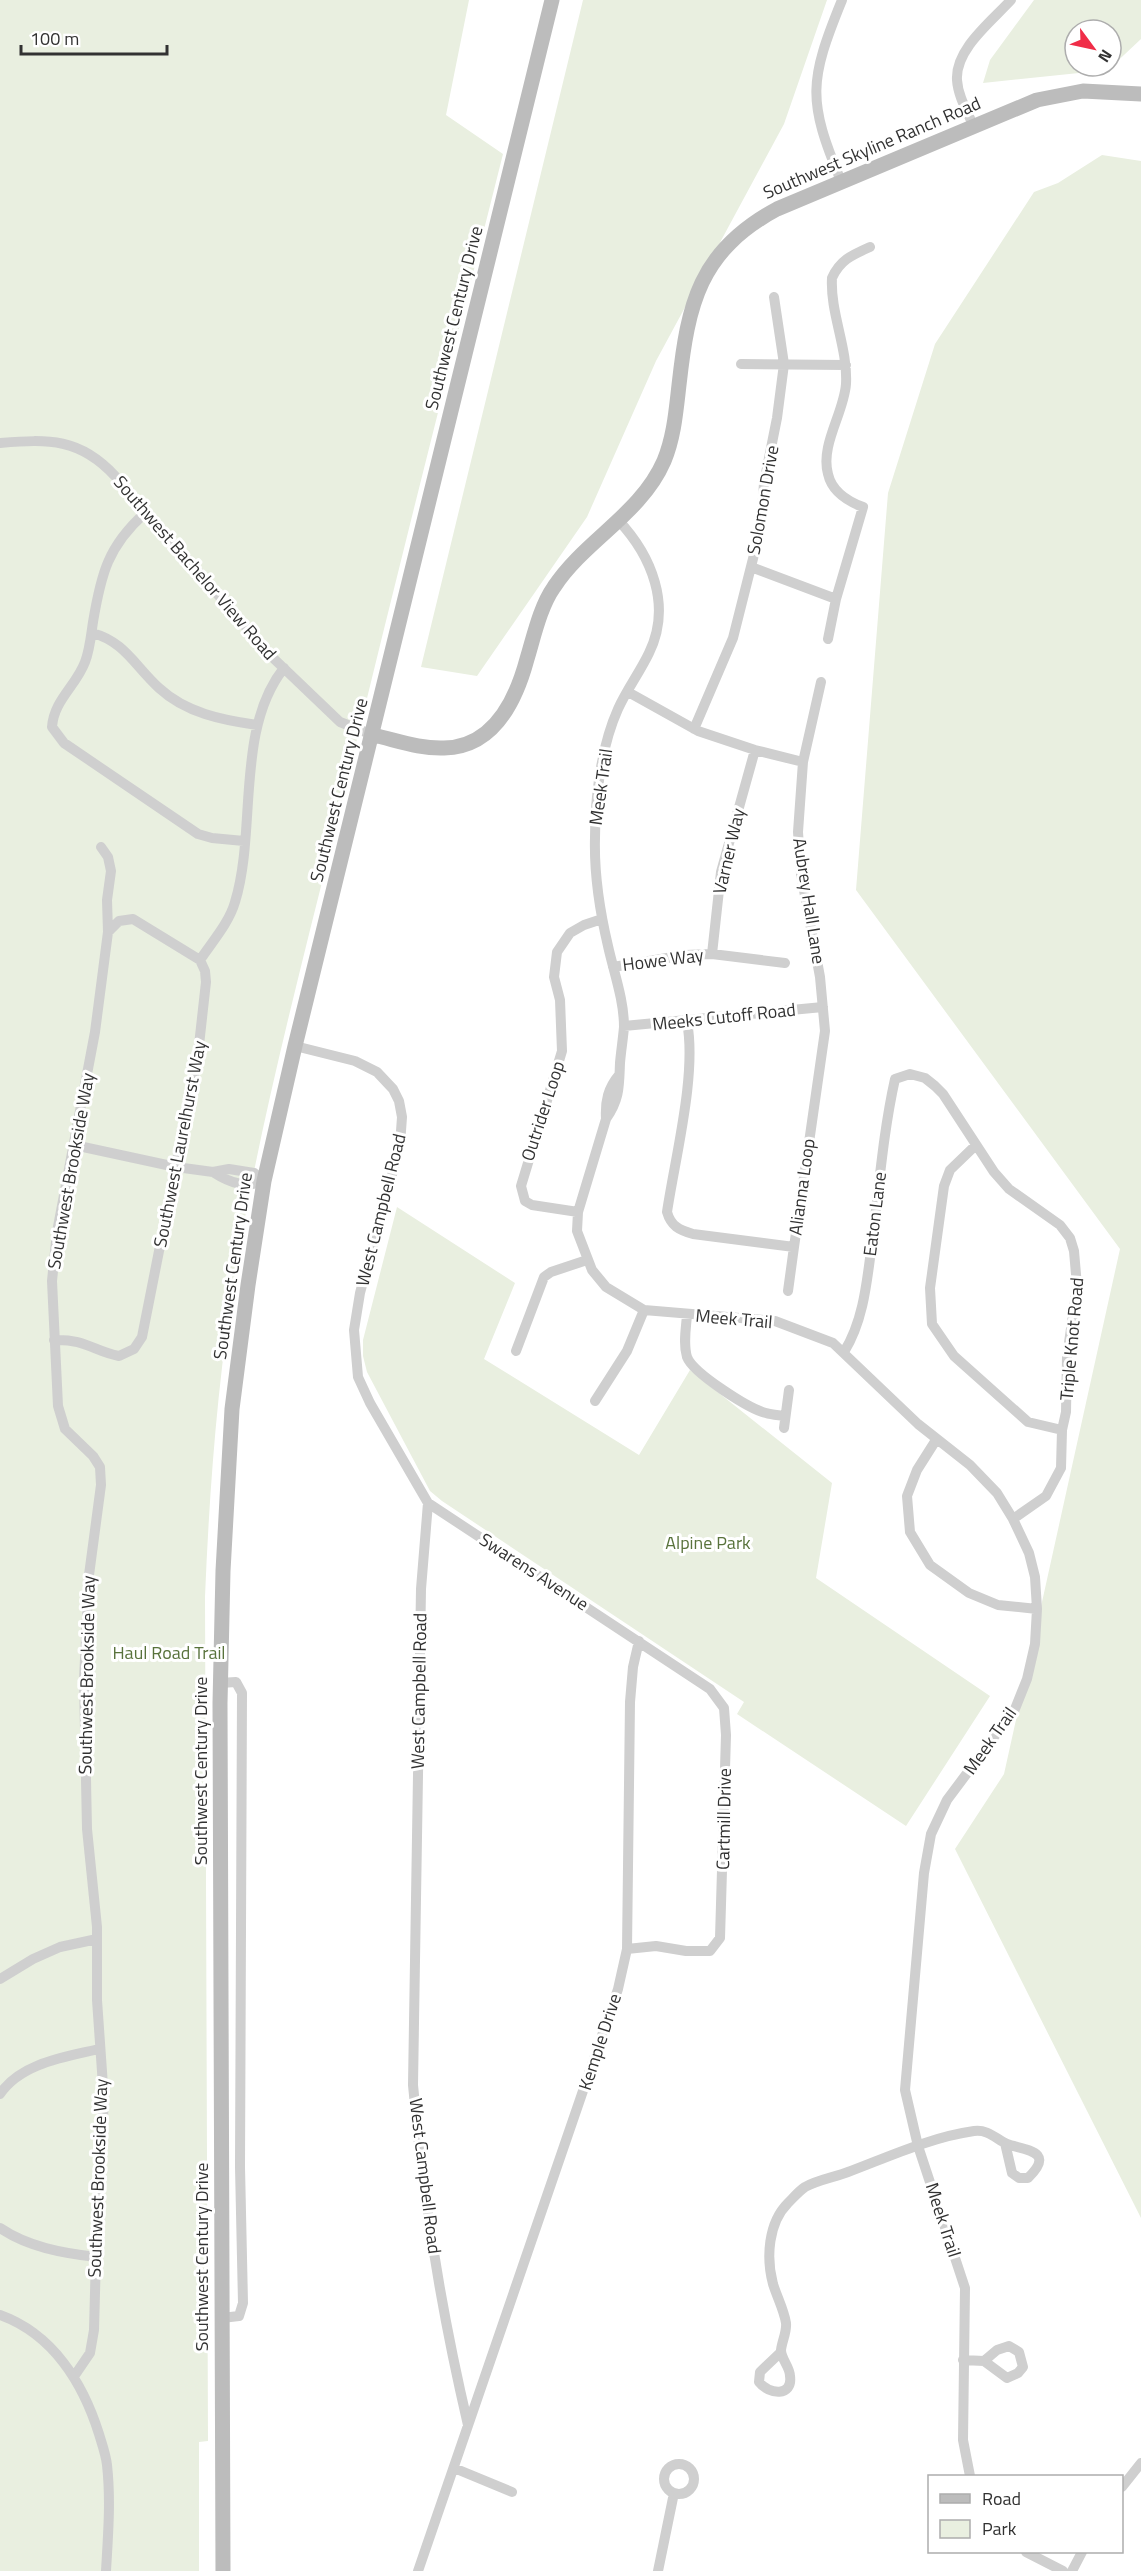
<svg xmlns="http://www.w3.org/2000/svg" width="1141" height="2571" font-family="'Titillium Web',sans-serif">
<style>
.green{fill:#e9efe0;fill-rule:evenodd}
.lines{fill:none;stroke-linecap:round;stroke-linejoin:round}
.street{stroke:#cfcfcf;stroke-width:10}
.secondary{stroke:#bcbcbc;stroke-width:15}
.labels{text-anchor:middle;stroke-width:6;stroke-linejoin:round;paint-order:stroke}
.street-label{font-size:18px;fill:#323232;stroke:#fff}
.park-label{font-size:18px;fill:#58723b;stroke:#fff}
</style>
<rect width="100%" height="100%" fill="#fff"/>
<path class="green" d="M0 0H469L446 115 503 154C446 381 388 609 333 838 301 967 267 1097 243 1228 220 1350 210 1474 205 1597L208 2441 199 2442V2571H0Z
M583 0H827L784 124 656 361 587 517 477 676 421 667Z
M1034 0H1141V39L1108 70 983 83 990 60ZM1075 30H1111V66H1075Z
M1102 155 1141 161V2218L955 1849 1004 1774 1120 1249 856 890 888 493 935 344 1034 192 1058 183Z
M397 1207 515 1283 484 1359 639 1455 690 1370 832 1483 816 1578 990 1696 906 1826 737 1714 744 1702 442 1501 430 1491 367 1372 363 1356V1340Z"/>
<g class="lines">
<path class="street" d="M973 125C967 111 958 96 957 80 955 49 992 21 1011 0
M841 181C807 100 809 81 842 0
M741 364 846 365
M0 443C49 439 80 438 115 476L271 656 340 722 373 735
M145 513C108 546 101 574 93 622 91 635 90 649 85 662 76 686 54 700 52 727L64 743 198 834 212 838 244 841
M618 520C652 556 672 606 649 653 640 672 627 689 618 709 601 747 595 797 595 838 594 874 600 912 608 946 614 973 624 1000 624 1027 623 1039 621 1051 620 1063 619 1086 620 1099 606 1119L578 1212 577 1231 592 1270 606 1287 644 1310 775 1321 833 1343 918 1424 970 1465 997 1493 1013 1519 1029 1553 1035 1577 1037 1609 1035 1644 1027 1679 1015 1709 947 1800 931 1834 924 1873 905 2090 918 2146 965 2288 963 2440 970 2476
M751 567 836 599
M92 633C124 641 135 666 159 688 186 713 222 720 257 725
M828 639 836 599 863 507C847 501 832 492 828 474 820 445 844 413 846 384 848 348 830 313 832 278 840 260 852 255 870 247
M628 692 698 731 755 750 803 762
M694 729 733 638 761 527 764 483 777 418 784 364 774 297
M712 954 721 872 755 750
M200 960C212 942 229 923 235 902 257 831 235 729 284 668
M613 967 685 955 712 954 785 963
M687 1022C697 1074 675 1158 667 1212 671 1226 679 1230 693 1234L794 1247 825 1031 820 977 801 874 798 832 803 762 821 682
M624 1026 823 1007
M295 1046 355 1061 377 1072 393 1089 399 1101 402 1117 400 1145 360 1293 354 1330 358 1377 370 1403 428 1503 421 1589 413 2085C423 2199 442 2314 468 2425
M606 1119C605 1101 608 1088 619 1075
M74 1145 176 1167 213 1172 229 1169 254 1173 264 1181
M976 1145 950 1170 944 1186 930 1288 932 1324 954 1356 1028 1422 1062 1430
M213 1172C230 1183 245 1188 264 1181
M578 1212 532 1205 525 1201 521 1186 562 1051 560 1000 554 977 557 952 570 933 584 925 602 919
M788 1291 794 1247
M687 1315C686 1328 683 1344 687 1357 693 1373 749 1409 766 1413 772 1415 779 1415 785 1416
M54 1340C86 1339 93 1351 119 1356L134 1349 142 1337 198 1054 206 982 205 971 200 960 133 919 119 921 108 932
M516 1351 544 1277 551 1272 587 1260
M844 1352C864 1320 867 1280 872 1243 879 1188 883 1133 895 1079L910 1074 925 1078 935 1086 943 1094 994 1172 1009 1189 1060 1225 1070 1238 1074 1251 1077 1286 1067 1357 1066 1412 1062 1430 1061 1468 1046 1496 1013 1519
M595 1401 627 1351 644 1310
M784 1428 789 1390
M936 1440 917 1470 907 1496 910 1532 930 1565 969 1593 998 1605 1037 1609
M428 1503 710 1689 724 1708 726 1735 720 1938 710 1951H686L656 1946 627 1949
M220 1683 236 1682 242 1693 240 2167 243 2303 239 2316 222 2318
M0 1979 33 1959 60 1947 97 1939
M0 2094C21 2063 65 2057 99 2049
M0 2228C28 2247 62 2253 96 2257
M0 2315C53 2334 83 2383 99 2434 102 2444 106 2455 107 2465 111 2501 108 2535 106 2571
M781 2352 760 2372 759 2382C769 2395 793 2397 790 2376 790 2367 781 2359 781 2350 782 2341 787 2332 786 2323 784 2310 777 2297 773 2284 766 2258 768 2223 788 2203 793 2198 799 2191 805 2187 817 2180 835 2177 848 2172 888 2157 931 2137 974 2131 988 2129 996 2139 1007 2144 1023 2150 1057 2150 1028 2178H1019L1012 2173 1005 2143
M963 2360 984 2361 1007 2378 1018 2373 1023 2367 1019 2352 1009 2346 997 2350 984 2361
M75 2375 90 2353 94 2330 97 2218 104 2100 97 2000V1927L87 1829 84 1680 89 1575 101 1485 100 1467 93 1456 65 1429 58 1406 52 1281 57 1232 95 1032 108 932 107 900 111 871 108 857 101 847
M664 2479a15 15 0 1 1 30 0a15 15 0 1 1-30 0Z
M454 2468 512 2492
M1122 2487 1141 2463
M1026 2552 1063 2571
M418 2571 618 1989 627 1949 630 1702 633 1667 639 1641
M658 2571 674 2493
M1072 2571 1082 2552"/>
<path class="secondary" d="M373 735C396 740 420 749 444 748 494 747 516 700 527 659 534 636 540 607 554 587 585 540 641 514 664 461 674 437 676 411 679 385 688 304 699 251 777 209L1037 100 1083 91 1141 94
M223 2571 220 1703 223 1571 232 1409 248 1285 264 1181 295 1046 552 0"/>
</g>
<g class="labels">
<g class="street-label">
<text transform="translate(872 148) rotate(-23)" y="6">Southwest Skyline Ranch Road</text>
<text transform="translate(454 318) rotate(-76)" y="6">Southwest Century Drive</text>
<text transform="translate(763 500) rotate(-80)" y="6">Solomon Drive</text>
<text transform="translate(195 568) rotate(49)" y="6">Southwest Bachelor View Road</text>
<text transform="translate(601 787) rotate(-82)" y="6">Meek Trail</text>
<text transform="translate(339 790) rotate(-76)" y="6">Southwest Century Drive</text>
<text transform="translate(729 851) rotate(-77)" y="6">Varner Way</text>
<text transform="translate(809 901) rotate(81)" y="6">Aubrey Hall Lane</text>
<text transform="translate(663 960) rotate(-7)" y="6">Howe Way</text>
<text transform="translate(724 1017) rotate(-6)" y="6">Meeks Cutoff Road</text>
<text transform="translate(543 1111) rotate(-72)" y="6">Outrider Loop</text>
<text transform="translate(180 1144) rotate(-79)" y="6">Southwest Laurelhurst Way</text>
<text transform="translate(71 1171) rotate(-80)" y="6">Southwest Brookside Way</text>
<text transform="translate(802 1187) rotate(-82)" y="6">Alianna Loop</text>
<text transform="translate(381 1210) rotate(-76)" y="6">West Campbell Road</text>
<text transform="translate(875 1214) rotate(-83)" y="6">Eaton Lane</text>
<text transform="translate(233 1266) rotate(-82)" y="6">Southwest Century Drive</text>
<text transform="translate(734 1319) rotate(5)" y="6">Meek Trail</text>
<text transform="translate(1072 1339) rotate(-85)" y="6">Triple Knot Road</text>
<text transform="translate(534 1572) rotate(33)" y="6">Swarens Avenue</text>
<text transform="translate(87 1675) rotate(-89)" y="6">Southwest Brookside Way</text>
<text transform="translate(419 1691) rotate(-89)" y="6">West Campbell Road</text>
<text transform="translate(990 1741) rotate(-55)" y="6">Meek Trail</text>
<text transform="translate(201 1771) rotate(-90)" y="6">Southwest Century Drive</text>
<text transform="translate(724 1819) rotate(-89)" y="6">Cartmill Drive</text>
<text transform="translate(600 2042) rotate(-72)" y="6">Kemple Drive</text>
<text transform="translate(425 2176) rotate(83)" y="6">West Campbell Road</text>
<text transform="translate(98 2178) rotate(-88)" y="6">Southwest Brookside Way</text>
<text transform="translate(943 2220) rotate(72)" y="6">Meek Trail</text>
<text transform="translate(202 2257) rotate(-90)" y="6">Southwest Century Drive</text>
</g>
<g class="park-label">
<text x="708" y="1549">Alpine Park</text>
<text x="169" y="1659">Haul Road Trail</text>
</g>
</g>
<rect x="928" y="2475" width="195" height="78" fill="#ffffff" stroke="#adadad" stroke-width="1.5"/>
<rect x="940" y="2494" width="30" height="9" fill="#bcbcbc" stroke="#adadad" stroke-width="1.5"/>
<text x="982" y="2505" font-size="18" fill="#323232">Road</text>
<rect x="940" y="2520" width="30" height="18" fill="#e9efe0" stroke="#adadad" stroke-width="1.5"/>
<text x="982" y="2535" font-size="18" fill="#323232">Park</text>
<g transform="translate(1093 48) rotate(123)"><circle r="28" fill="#ffffff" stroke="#adadad" stroke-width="1.5"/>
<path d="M0-4.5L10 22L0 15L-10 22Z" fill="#f02d48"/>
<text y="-9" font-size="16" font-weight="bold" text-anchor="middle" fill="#323232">N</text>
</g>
<path d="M21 45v9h146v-9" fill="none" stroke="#323232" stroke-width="3"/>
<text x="30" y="45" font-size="18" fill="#323232" stroke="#ffffff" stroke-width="4.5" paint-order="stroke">100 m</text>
</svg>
